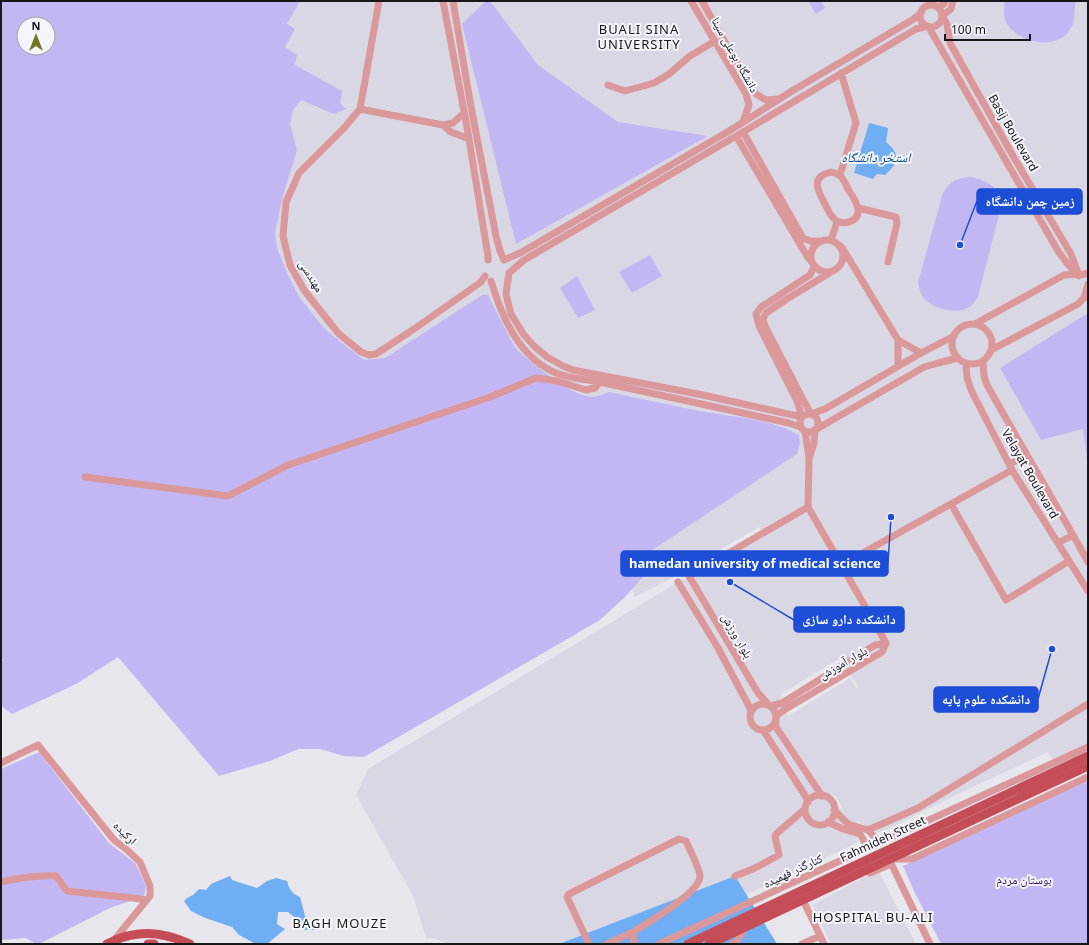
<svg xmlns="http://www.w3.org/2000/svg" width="1089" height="945" font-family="'Noto Sans','Noto Naskh Arabic',sans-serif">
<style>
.built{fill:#d9d7e4;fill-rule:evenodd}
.green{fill:#c3b7f3;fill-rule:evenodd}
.water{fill:#6faef3}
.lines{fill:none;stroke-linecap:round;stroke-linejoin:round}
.minor{stroke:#db989a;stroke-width:7}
.major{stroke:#c54d58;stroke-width:9}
.labels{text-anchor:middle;stroke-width:4;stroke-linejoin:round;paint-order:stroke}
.street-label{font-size:12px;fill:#171719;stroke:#f5f4fa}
.park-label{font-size:12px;fill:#350c6f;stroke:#f5f4fa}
.neighbourhood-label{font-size:13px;letter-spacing:1px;fill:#171719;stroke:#f5f4fa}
.water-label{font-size:13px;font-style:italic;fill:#014986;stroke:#f5f4fa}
.leader{fill:none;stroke:#1d4ed8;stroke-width:1.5}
.callout-dot{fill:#1d4ed8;stroke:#f5f4fa;stroke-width:1.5}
.callout{fill:#1d4ed8;stroke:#1d4ed8;stroke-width:1.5}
.callout-label{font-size:13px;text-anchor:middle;font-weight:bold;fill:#fff}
</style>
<rect width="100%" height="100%" fill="#e7e6ed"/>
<path class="built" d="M1 1H1088V761L1061 774 1048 752 960 793 880 833 857 821V843L641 944H446L434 938H426L413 896 356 795 368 769 678 582 763 533 759 527 666 581 635 597 621 561 420 383 8 271ZM24 24H48V48H24ZM840 658 858 687 856 688 850 678 788 716 781 694ZM807 767 821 790 824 792 836 797 841 805 843 810 814 788Z
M878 870 916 944H831L812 905Z"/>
<path class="green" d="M1 1H300L287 24 295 29 285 47 297 55 295 65 342 91 340 103 346 109 334 114 301 100 293 110 290 124 297 150 283 196 275 232 277 248 288 275 300 298 323 327 343 344 364 360 385 358 482 295H488C497 312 505 330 515 347 523 358 569 392 582 395 594 398 598 397 609 392 639 398 669 405 699 411 732 417 769 418 799 435L800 443 797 454 651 551 654 564 626 596 600 620 364 757 344 756 320 749H298L270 761 219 776 118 657 76 684 12 714 1 706V662L3 660 1 657ZM24 24H48V48H24Z
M486 1H490L538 65 618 122 708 136 516 244 462 24Z
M808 1H821L825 8 816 14Z
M1005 1H1076C1074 9 1075 19 1072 26 1062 48 1034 45 1017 34 1013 31 1009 27 1006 23 1003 16 1004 8 1005 1Z
M971 177C982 180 996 184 1000 197 1001 200 1001 204 1001 207L978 297C976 299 974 303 972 305 961 316 932 310 923 297 920 293 919 288 918 282L943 193C950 181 957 178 971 177Z
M650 255 662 276 632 293 619 272Z
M577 276 595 310 578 318 560 288Z
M1088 313V467L1083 429 1041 440 1000 368Z
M39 752 109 843 136 864 146 886 144 897 112 907 39 944H36L26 938 1 940V769Z
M1088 781V944H941L914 891 903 866Z"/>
<path class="water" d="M869 123 888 128 886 142C888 144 892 147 893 149 901 159 892 169 885 175L877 174 873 179 854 173Z
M230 876 232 880 257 888 267 881 276 878 287 881C289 889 292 894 300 897L305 916 317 930H304L293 927 294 917 288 912H278L277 924 285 929 267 944H256L239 935 232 927 205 918 191 911 184 901 187 898 193 895 199 889 206 890 211 884Z
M735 876 777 944H559Z"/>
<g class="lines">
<path class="minor" d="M379 1 360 109 344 128 299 173 286 202 283 236 290 265 304 290 338 333 361 352 369 355 376 354 414 329 481 282 485 276
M443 1 467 127 488 256V260
M453 1 471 107 496 236 500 251 504 260 522 252 729 131 792 91 912 20 921 13
M691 1 746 94 749 105 743 122
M702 1 731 53 756 94 766 100 778 99
M953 1 951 9 942 16 947 24 950 43 1013 156 1071 254 1079 275
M920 16a11 11 0 1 1 22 0a11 11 0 1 1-22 0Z
M938 7 944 4 945 1
M608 85 625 91 654 83 669 74 690 56 715 41
M360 109 443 125
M464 113 453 123 443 125 451 132 469 139
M743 132 803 238 810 241H819
M736 136 807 256 811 261
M832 172C835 173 838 174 840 176 844 179 846 185 848 189 854 198 867 216 849 222 845 223 841 223 837 221 831 218 828 210 825 204 817 190 810 176 832 172Z
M840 175 856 123 841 73
M858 208 896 217 897 223 888 262
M811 256a16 16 0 1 1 32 0a16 16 0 1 1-32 0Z
M831 240 837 222
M840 246 843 249 898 340 921 353
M814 267 810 275 761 307 756 314 759 326 797 401 802 417 703 395 573 370 563 366 547 357 535 347 524 335 511 314 506 294 509 273 524 260 743 132 916 29 928 26 1058 251 1066 262 1079 276
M831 272 787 299 766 313 763 319 765 326 806 405 811 414 825 409 921 353 954 336
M491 281C501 314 516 350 546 368 562 378 582 379 600 382L789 423 800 427
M952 344a20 20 0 1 1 40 0a20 20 0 1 1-40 0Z
M975 324 1064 275C1073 273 1080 277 1088 273
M898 340V366
M991 350 1078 304 1084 298 1088 284
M983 361 984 376 987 385C1020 444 1055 502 1088 562
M966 363 967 378 972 392 1012 470 1088 591
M800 423a9 9 0 1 1 18 0a9 9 0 1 1-18 0Z
M805 431 809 457
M1010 464 1026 455
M85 477 228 496 288 465 490 397 536 378 557 381 586 390 595 388 600 382 602 376
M951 504 1006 600 1069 561
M1058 543 1073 535
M841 565 1012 470
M678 582 718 648 751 710
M886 643 808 507 809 459 814 443 815 430 924 367 938 363 958 358
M750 717a13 13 0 1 1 26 0a13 13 0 1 1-26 0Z
M768 704 758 693 689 576 808 507
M771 706 782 703 875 645 886 643
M776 716 784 710 882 652 886 643
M776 718V727L822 796
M763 730 806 797 808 802
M1 763 38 745 114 840 126 849 140 862 150 886V896L114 940
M805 810a15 15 0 1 1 30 0a15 15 0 1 1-30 0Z
M834 810 848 824 868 830 880 843
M828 822 843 829 860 834 868 848
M868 830 918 808 1088 704
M870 873 891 864
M735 876 755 868 779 855 775 836 776 834 805 809
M1 882C19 878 38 875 56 876L67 891 133 898 146 900
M803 900 824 944
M589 944 567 897 569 894 679 839 686 841C690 850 699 868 700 876 700 893 647 923 633 932L634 944
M607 944 633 932
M659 944 1088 747
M732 944 736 942 746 927
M802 944 820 936
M930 944 889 859H912L1088 777"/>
<path class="major" d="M107 944C135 929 161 931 190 944
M148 944H154
M688 944 1088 756
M709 944 1088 766"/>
</g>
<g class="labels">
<g class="street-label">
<text transform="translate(735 55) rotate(61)" y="4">دانشگاه بوعلی سینا</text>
<text transform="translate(1013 133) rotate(60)" y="4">Basij Boulevard</text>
<text transform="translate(311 276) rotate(58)" y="4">مهندسی</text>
<text transform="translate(1030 474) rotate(60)" y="4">Velayat Boulevard</text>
<text transform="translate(737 636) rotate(60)" y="4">بلوار ورزش</text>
<text transform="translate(843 663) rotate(-30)" y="4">بلوار آموزش</text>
<text transform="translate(125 833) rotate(45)" y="4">ارکیده</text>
<text transform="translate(883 839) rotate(-25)" y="4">Fahmideh Street</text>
<text transform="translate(793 871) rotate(-25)" y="4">کنارگذر فهمیده</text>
</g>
<g class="park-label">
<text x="1024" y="884">بوستان مردم</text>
</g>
<g class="neighbourhood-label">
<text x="639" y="34">BUALI SINA<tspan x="639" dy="15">UNIVERSITY</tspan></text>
<text x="873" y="922">HOSPITAL BU-ALI</text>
<text x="340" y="928">BAGH MOUZE</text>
</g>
<g class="water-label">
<text x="876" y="162">استخر دانشگاه</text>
</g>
</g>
<path class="leader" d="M960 245L977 201M891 517L888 563M730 582L794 620M1052 649L1038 699"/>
<g class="callout-dot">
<circle cx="960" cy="245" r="4"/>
<circle cx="891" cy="517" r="4"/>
<circle cx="730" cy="582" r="4"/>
<circle cx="1052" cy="649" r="4"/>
</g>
<g class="callout">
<rect x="977" y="189" width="105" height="25" rx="4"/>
<rect x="621" y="551" width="267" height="25" rx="4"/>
<rect x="794" y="607" width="110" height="25" rx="4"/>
<rect x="934" y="687" width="104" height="25" rx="4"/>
</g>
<g class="callout-label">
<text x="1030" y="206">زمین چمن دانشگاه</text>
<text x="755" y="568">hamedan university of medical science</text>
<text x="849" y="624">دانشکده دارو سازی</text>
<text x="986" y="704">دانشکده علوم پایه</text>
</g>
<rect width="1089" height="945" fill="none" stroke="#171719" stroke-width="4"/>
<g transform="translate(36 36)"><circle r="19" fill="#f5f4fa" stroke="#9c9ca0"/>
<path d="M0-3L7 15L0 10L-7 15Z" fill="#727720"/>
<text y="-6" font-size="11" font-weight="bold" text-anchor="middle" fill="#171719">N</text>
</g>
<path d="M945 34v6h85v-6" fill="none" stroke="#171719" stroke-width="2"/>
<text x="951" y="34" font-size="12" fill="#171719" stroke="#f5f4fa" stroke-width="3" paint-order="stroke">100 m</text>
</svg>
